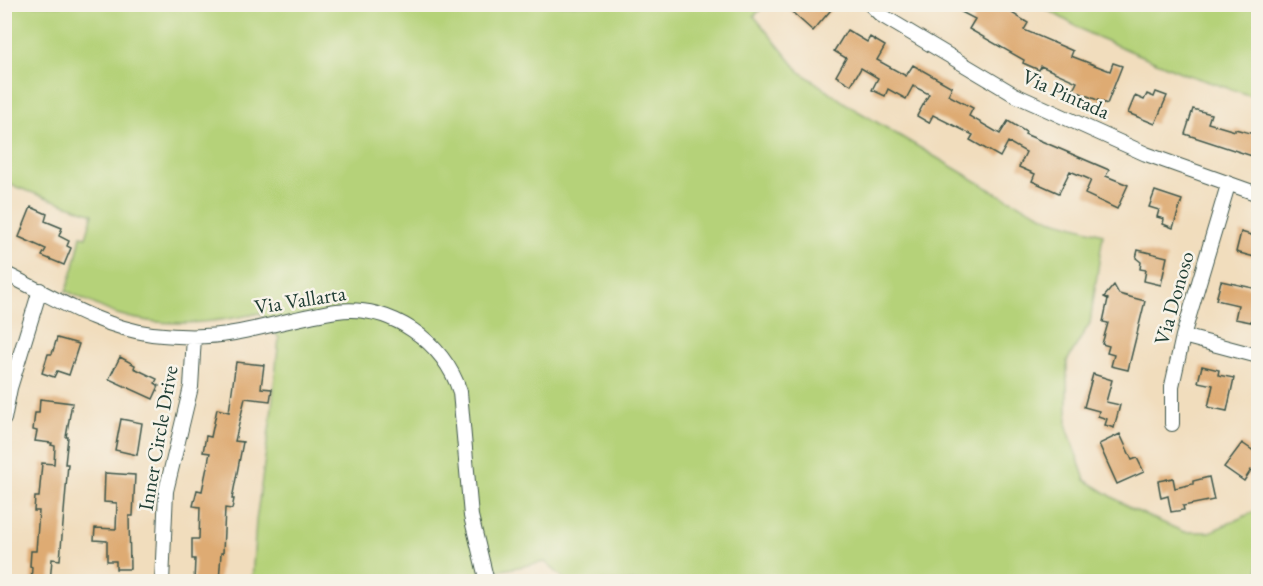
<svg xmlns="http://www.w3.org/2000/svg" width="1263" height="586" font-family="'EB Garamond',serif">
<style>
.green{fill:#b5d279;stroke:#6a8856;stroke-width:1.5}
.building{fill:#deab73}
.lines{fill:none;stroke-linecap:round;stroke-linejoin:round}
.minor-casing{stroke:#3e5549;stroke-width:16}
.minor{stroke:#fff;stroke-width:14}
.labels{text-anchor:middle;stroke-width:5;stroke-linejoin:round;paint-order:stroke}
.street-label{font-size:21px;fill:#1f3d34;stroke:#f7f3e8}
</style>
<rect width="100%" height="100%" fill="#f7f3e8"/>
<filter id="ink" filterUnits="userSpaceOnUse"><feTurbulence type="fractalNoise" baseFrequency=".0167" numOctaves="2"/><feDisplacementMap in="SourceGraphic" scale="12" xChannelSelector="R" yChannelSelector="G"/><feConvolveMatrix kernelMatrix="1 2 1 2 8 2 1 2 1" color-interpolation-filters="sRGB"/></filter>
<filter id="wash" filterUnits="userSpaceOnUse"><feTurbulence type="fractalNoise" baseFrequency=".008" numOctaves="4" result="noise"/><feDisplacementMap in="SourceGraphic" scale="24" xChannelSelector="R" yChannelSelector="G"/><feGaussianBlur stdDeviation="1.35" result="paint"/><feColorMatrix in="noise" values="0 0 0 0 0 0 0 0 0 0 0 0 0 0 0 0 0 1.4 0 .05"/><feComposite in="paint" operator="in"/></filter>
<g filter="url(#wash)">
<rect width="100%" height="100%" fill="#f1ddbd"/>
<path class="green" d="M4 5H765L754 16 799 71 851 107 998 194 1050 219 1103 234 1090 323 1067 361V427L1085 480 1132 509 1184 532H1210L1258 510V581L568 582 545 562 497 571 461 581H252L256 521 271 416 279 338 260 313C212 323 165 329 117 314 100 308 83 298 66 291L74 267 81 236 86 237 93 214 5 183Z
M1039 5H1258V98L1185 74 1090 34Z"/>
<g id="blocks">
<path class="building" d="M783 4H836L813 31Z
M946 4H1010L1007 10 1028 23 1024 30 1073 51 1071 56 1110 71 1113 63 1122 66 1107 104 1073 90 1077 82 1041 66 1039 70 1023 63 1024 60 969 29 975 19Z
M847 30 867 42 870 37 885 46 877 60 906 76 913 65 952 87 948 95 973 108 969 116 1000 134 1008 121 1026 132 1025 134 1109 170 1106 176 1128 185 1117 209 1085 194 1091 180 1070 171 1059 193 1032 181 1035 174 1019 167 1026 152 1008 142 1000 157 970 140 973 135 933 115 929 123 917 116 929 94 913 86 906 99 888 89 885 96 872 90 878 78 861 68 851 85 836 76 846 58 834 51Z
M1156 92 1167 96 1155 124 1128 113 1135 96 1144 100 1147 94 1154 97Z
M1193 109 1211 114 1208 123 1235 131V129L1258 135V158L1185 134Z
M1155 191 1182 200 1173 228 1163 224 1164 219 1157 217 1159 210 1149 207Z
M31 207 47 214 45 221 62 228 59 236 69 241 67 246 71 248 64 265 42 256 46 249 19 237Z
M1241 232 1258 237V258L1236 252Z
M1138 250 1167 257 1161 285 1144 281 1146 270 1140 269 1141 262 1136 258Z
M1221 281 1258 289 1257 307 1254 306 1251 322 1235 319 1238 305 1216 300Z
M1114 285 1119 294 1145 301 1128 370 1111 366 1114 355 1107 353 1109 346 1102 344 1108 323 1103 322 1108 299 1104 297Z
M57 338 79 344 69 375 57 371 54 377 42 373 48 354H52Z
M120 357 135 365 134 368 157 379 155 383 159 386 153 399 109 379Z
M236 362 264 365 261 388 272 389 270 401 245 398 235 441 243 442 232 499H234L232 509 225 508 223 553H221L219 582H194L195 559H192V539H199L200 507 193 506 197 490 202 491 210 453 203 452 206 436 211 437 217 409 229 412Z
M1202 366 1219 370 1218 375 1234 378 1227 411 1208 407 1213 385 1198 382Z
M1093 374 1112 380 1106 402 1120 405 1114 428 1105 425 1107 419 1098 416 1099 411 1084 407Z
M40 399 72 403 66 437H68L65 464H68L60 560 52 559 50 582H31L32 567 30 566 31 551H36L39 511H34L35 497H39L42 463 54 464 55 446 51 445 52 443 35 441 37 431 33 430 35 413H39Z
M121 419 142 423 137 455 115 450Z
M1120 434 1132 460 1137 458 1144 472 1117 484 1099 444Z
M1242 443 1258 454V475L1251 470 1244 481 1224 467Z
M105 473 135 475 133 516H129L130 569H116V561H107V541L94 540 95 528 116 529 117 503 104 502Z
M1209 477 1214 500 1183 506 1184 510 1171 512 1168 496 1161 498 1158 481 1173 478 1175 488 1193 484V481Z"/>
</g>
</g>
<g filter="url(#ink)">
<use href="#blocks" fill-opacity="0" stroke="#3e5549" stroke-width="1.5"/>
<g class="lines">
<g class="minor-casing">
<path id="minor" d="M870 4 881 15 1015 95 1146 154 1258 194
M4 273C52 296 99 327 152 334 179 337 206 338 234 333 268 327 302 316 337 311 391 304 444 342 460 392L471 516 487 582
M1183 336 1258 356
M4 419 10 388 40 290
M1172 424V386L1183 336 1228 185
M162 582 166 491 191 387 194 337"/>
</g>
<use href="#minor" class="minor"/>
</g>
</g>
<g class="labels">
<g class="street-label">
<text transform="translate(1066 94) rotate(24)" y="7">Via Pintada</text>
<text transform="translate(1174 298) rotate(-74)" y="7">Via Donoso</text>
<text transform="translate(300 300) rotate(-9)" y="7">Via Vallarta</text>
<text transform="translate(158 438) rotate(-80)" y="7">Inner Circle Drive</text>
</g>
</g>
<rect width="1263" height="586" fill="none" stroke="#f7f3e8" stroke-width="24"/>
</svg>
